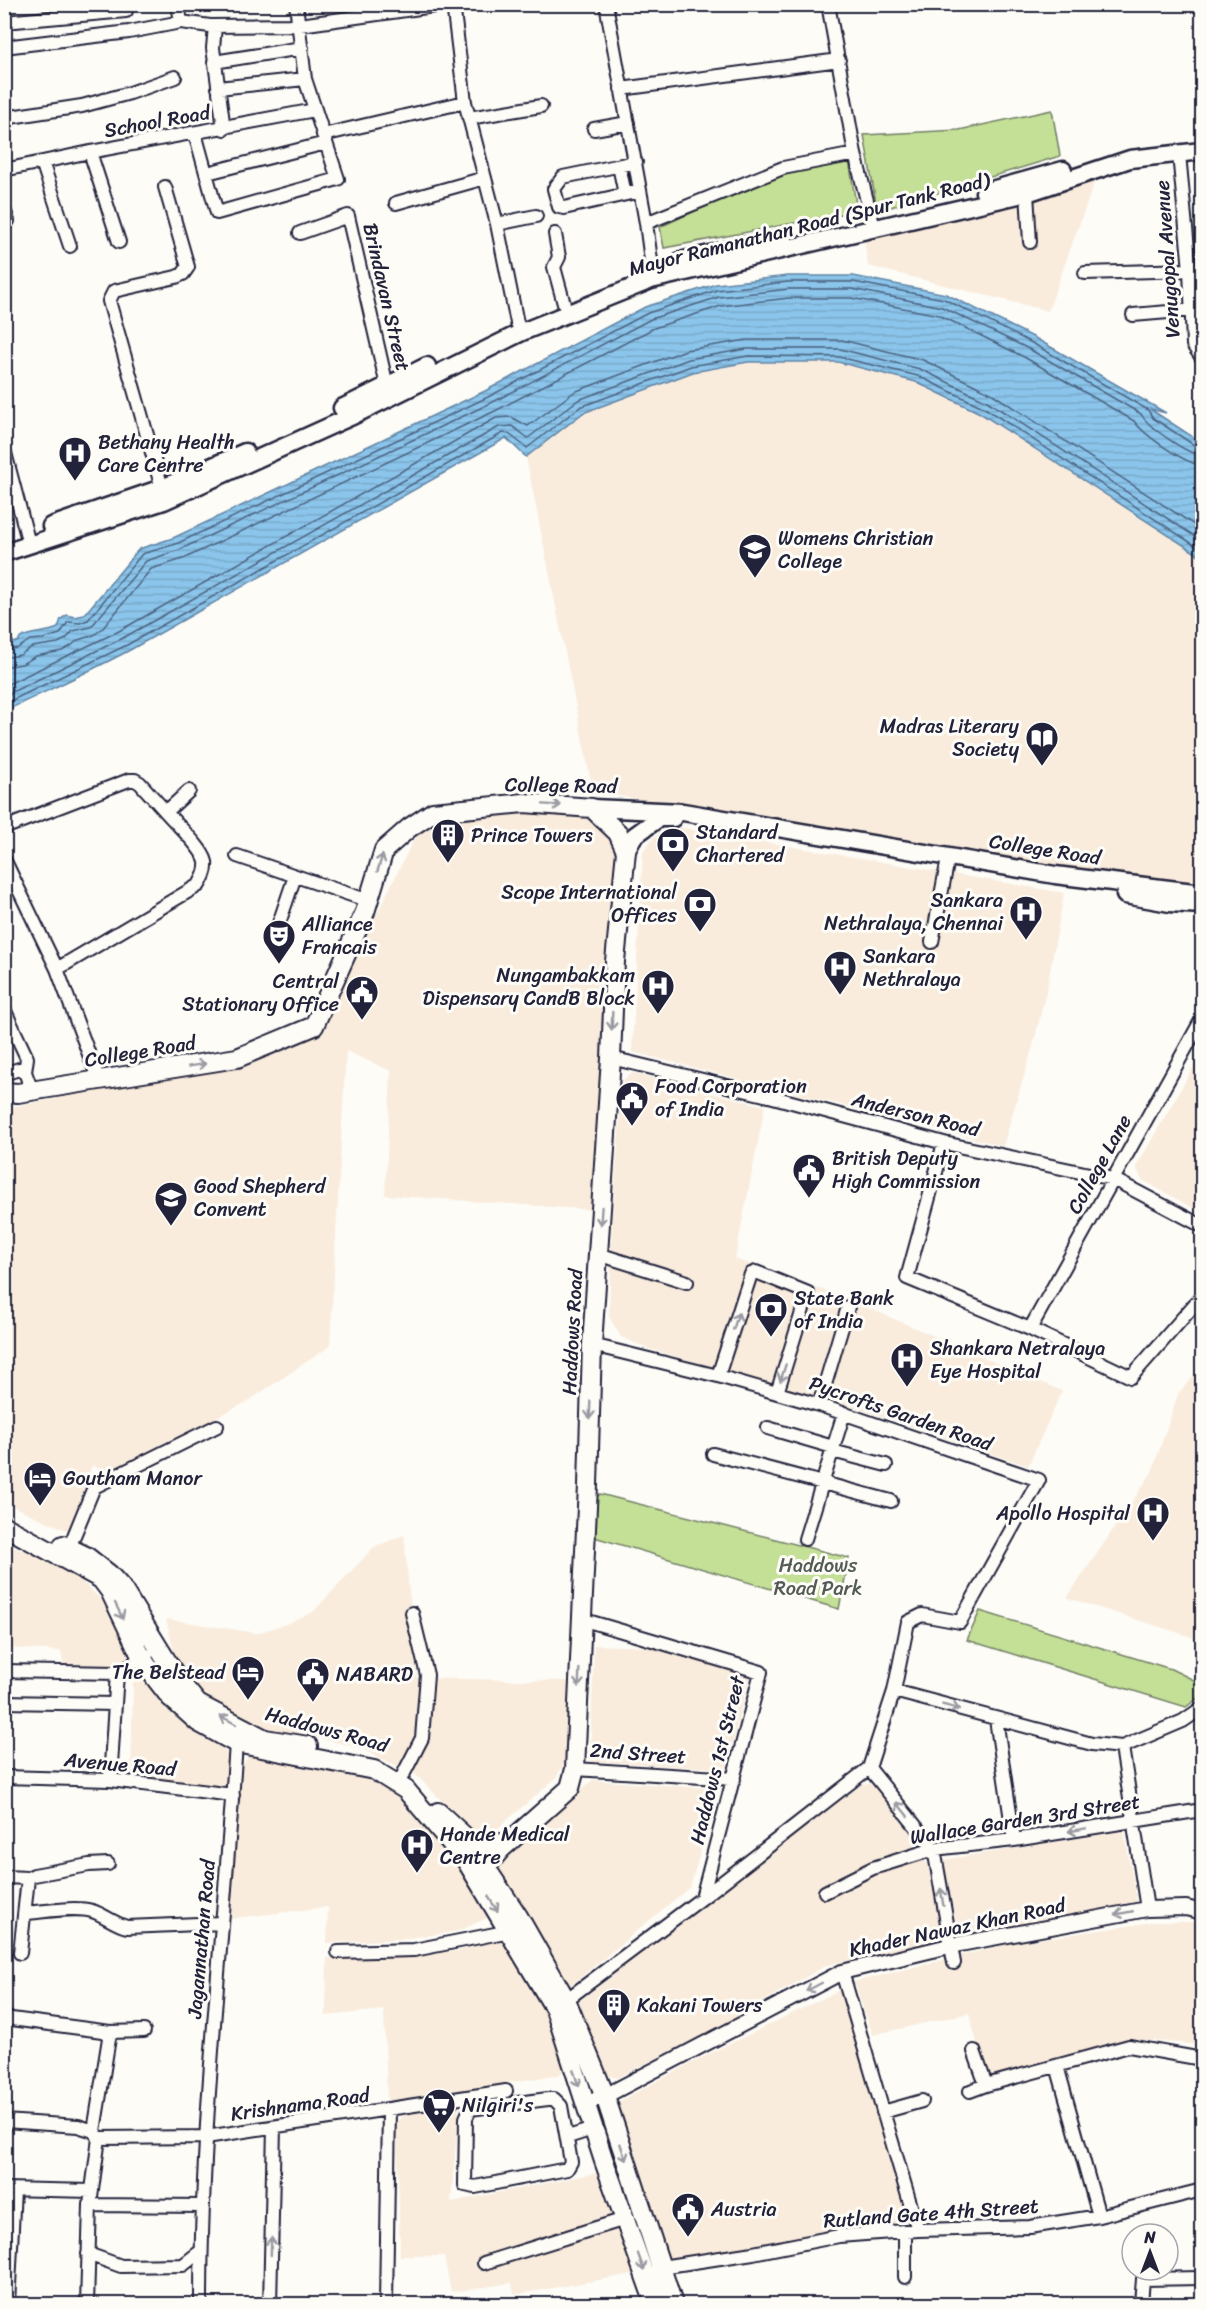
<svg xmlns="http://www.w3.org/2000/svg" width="1207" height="2309" font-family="Sriracha,sans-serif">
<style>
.built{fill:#f9ecdd}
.park{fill:#c4df96;stroke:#738068;stroke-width:1.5}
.water{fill:url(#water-rules);stroke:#6184a5;stroke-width:1.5}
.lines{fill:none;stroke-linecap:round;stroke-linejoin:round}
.shore{stroke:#4c6381;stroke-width:1.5}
.minor-casing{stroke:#22223b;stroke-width:16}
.tertiary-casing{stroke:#22223b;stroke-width:18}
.secondary-casing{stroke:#22223b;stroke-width:21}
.primary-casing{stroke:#22223b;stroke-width:22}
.minor{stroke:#fdfcf7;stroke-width:12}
.tertiary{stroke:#fdfcf7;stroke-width:14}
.secondary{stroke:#fdfcf7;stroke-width:16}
.primary{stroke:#fdfcf7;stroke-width:18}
.oneway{stroke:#9a9aa2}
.labels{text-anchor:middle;stroke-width:6;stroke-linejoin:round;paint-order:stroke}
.street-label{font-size:20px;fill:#22223b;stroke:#fdfcf7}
.poi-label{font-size:20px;fill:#22223b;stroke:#fdfcf7;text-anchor:start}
.park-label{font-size:20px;fill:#535b56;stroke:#fdfcf7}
</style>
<defs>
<pattern id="water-rules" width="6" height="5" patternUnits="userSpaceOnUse" patternTransform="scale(1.5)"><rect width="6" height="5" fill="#8bc5eb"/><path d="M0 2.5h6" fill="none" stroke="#78a9ca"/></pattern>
</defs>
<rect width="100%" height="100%" fill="#fdfcf7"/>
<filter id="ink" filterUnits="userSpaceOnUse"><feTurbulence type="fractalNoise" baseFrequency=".0167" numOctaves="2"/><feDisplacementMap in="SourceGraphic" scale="12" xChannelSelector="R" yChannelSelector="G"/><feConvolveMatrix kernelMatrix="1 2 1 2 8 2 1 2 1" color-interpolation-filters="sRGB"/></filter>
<g filter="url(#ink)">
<path class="built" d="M1096 178 1048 311 868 266 864 239Z
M748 362H838L916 382 981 413 1202 557V891H1193L889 839 593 792 526 457 583 413 693 372Z
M547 813 597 816 610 830 617 854 594 1210 385 1195 391 1071 346 1051 330 1346 247 1402 106 1472 92 1465 69 1531 5 1503V1108L221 1068 317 1036 413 841 430 822 449 817Z
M678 827 1064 893 1048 983 1033 1046 1003 1146 632 1052 643 851 654 837Z
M1202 1052V1213L1142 1180 1136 1167Z
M633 1073 765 1106 735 1259 843 1297 1062 1391 1028 1466 856 1408 649 1349 621 1337 609 1317 612 1222 623 1080Z
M1202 1366V1643L1189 1636 1067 1598 1152 1472 1178 1394Z
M404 1535 417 1678 570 1681 566 1760 557 1777 490 1835 474 1833 416 1775 357 1747 290 1732 232 1728 187 1703 166 1619 257 1633 289 1623 313 1612 374 1547Z
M4 1544 62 1563 111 1609 129 1643 124 1671 65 1673 61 1651 5 1648Z
M594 1645 656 1647 750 1674 726 1769 590 1761Z
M139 1672 147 1673 219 1743 229 1757 226 1785 131 1782 133 1683Z
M249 1756 369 1778 400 1794 442 1843 489 1917 459 1931 402 1939 327 1943 328 1907 228 1919 243 1765Z
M593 1780 719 1789 690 1887 569 1987 497 1871 503 1854Z
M862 1784H873L917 1842 928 1866 943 1940 827 1965 723 2025 617 2078 607 2075 578 2013 577 2003Z
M1124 1831 1137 1902 959 1935 943 1860Z
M1153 1922H1194L1202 1925V2045L1131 2039 987 2078 969 2013 873 2035 854 1982 1008 1944Z
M502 1938 548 2009 568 2067 558 2075 387 2101 384 2010 326 2016 327 1958 406 1955 457 1951Z
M842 1989 909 2215 905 2221 671 2258 664 2256 616 2103 699 2059Z
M459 2106 451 2202 597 2173 633 2274 514 2295 512 2283 451 2292 444 2256H400L397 2123 403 2115Z"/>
<path class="park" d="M1052 110 1060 156 888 208 876 203 864 135 959 130Z
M849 160 857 211 664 248 660 227 789 168Z
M600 1494 849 1558 839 1609 594 1537 597 1497Z
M980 1611 1171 1669 1202 1684V1695L1186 1707 967 1640Z"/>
<path class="water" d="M788 276H853L946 294 1035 338 1166 413 1150 409 1202 443V557L980 413 916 382 838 362H748L693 372 583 413 526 457 506 438 130 650C89 672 46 691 5 711V646L12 640 14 643 19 641V639C30 631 45 634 58 628L61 619 67 615 75 617 84 615 139 549 173 538 485 391 645 307 716 284Z"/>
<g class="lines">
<path class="shore" d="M4 650 18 648 30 640 43 639 60 634 68 622 80 623 88 620 142 554 176 544 488 397 648 313 717 290 788 282H853L944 299 1032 343 1148 410 1153 418 1197 447 1202 448
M4 658 20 655 32 647 58 643 66 639 73 631 91 627 146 561 179 550 491 403 651 319 719 297 789 289H852L942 307 1029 349 1141 414C1148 427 1188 455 1202 455
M4 667 22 664 36 656 62 651 71 646 78 640 94 635 103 628 151 569 183 559 495 411 654 328 721 306 789 298H851L939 315 1024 357 1134 421C1144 435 1185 464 1202 465
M4 686 119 631 496 418 511 417 528 426 574 392 686 350 747 340H842L923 360 991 393 1202 530
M4 696 123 638 499 427 512 426 528 438 578 400 689 359 747 349H840L920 369 987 401 1202 541
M4 704 127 645 503 433 509 434 527 448 580 407 691 366 748 356 839 357 918 376 983 407 1202 550"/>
<g class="minor-casing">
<path id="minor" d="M178 4 181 22
M453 4 465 102 497 224 517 323 522 332
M606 4 646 223 652 268 651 280
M828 4 855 154 873 224
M4 22 126 11
M215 26 213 48 224 129
M4 47 129 32 181 22 210 26 300 25 448 4
M214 62 302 48
M218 88 305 79
M621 89 839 60
M4 118 82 106 130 93 175 77
M469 118 541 106
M594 129 628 123
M195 133 217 213 338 179 305 79 296 4
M323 135 465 102
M90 152 119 242
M1179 154 1190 270 1193 345 1202 358
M42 162 70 246
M636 162 563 177 554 189 559 207 564 208 640 191
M619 166 625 194
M4 170 90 152 315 110
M207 173 326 143
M1027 193 1030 242
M396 203 485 178
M4 209 8 221
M646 223 783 168 855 154
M497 224 536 216
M300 233 348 216 387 386
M555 234 559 257 554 267 564 304
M1085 273 1190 270
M1133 315 1192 310
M4 449 29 544
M162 488 109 301 114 291 176 277 183 274 188 267 165 187
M4 828 129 780H135L140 783 166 812
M237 856 369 901
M4 859 57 969 99 1081
M274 938 295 876
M932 942 947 864
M57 969 199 885C203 878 207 871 206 862 203 848 176 824 166 812L189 791
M4 1009 27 1058 25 1072 32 1091
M611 1058 773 1097 944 1143 1113 1179 1202 1226
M4 1074 25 1067
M944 1143 907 1278 1030 1329 1131 1377 1202 1296
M598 1254 687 1282
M1030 1329 1202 1019
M718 1376 751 1274 756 1272 808 1293 777 1393
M819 1405 848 1307
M768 1428 833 1447
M832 1451 886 1465
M713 1454 891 1501
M805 1539 844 1413
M67 1553 94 1487 217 1426
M581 1619 761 1672 702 1898
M4 1671 117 1673
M894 1691 1092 1744 1122 1747 1183 1721 1202 1708
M4 1702 114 1704
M996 1719 1014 1840
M1122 1747 1147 1909
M869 1768 934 1849 954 1963
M575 1769 734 1779
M403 1775 422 1738 427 1675 412 1613
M4 1777 110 1780 233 1795
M110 1780 117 1673 147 1655
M4 1877 28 1878 34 1875 89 1865 108 1864
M825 1892 873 1868 934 1849 1014 1840 1202 1810
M25 1913C44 1912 74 1906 92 1911 105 1915 114 1924 127 1927L222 1923
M338 1952 414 1950 510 1931
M20 1953 28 1878
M842 1972 918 2230
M566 2000 702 1898 869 1768 894 1691 908 1622 922 1615 960 1622 1039 1480 819 1405 718 1376 592 1345
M4 2018 110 2032 144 2031
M1057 2066 1099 2216
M986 2085 1129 2046 1202 2059
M970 2091 986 2085 974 2051
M548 2099H554L561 2106 571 2162 567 2169 475 2187 465 2185 466 2118 470 2109Z
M883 2112 922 2101
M4 2121 78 2126 94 2131 98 2137
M94 2131 110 2032
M568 2137 593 2129
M99 2138 206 2137 506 2091
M4 2189 92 2191
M90 2205 203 2206
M88 2254 121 2266 183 2265 201 2251
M484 2263 625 2219
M661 2267 753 2253 839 2236 918 2230 1030 2227 1099 2216 1202 2190
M905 2277V2231
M8 2304 14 2190
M87 2304 90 2205 99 2138
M201 2304C201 2117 224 1930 236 1743
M270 2304 274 2127
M386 2304 389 2110
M1141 2304 1143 2279 1202 2278"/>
</g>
<g class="tertiary-casing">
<path id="tertiary" d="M584 2103 605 2096 842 1972 949 1946 1147 1909 1186 1908 1202 1912"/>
</g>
<g class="secondary-casing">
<path id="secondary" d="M984 192 1063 170
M680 261 749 245 784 239
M342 408 427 366
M51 526 162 488 245 452
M4 553 164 501 350 417 522 332 651 280 1027 193 1130 159 1202 151
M592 808 683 812 1055 875 1202 893
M626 851 634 836 659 818H673
M1125 895 1170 903 1202 905"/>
</g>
<g class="primary-casing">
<path id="primary" d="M4 1092 18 1093 237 1058 314 1026 365 912 384 850 409 828 433 812 524 803 592 808 618 833 626 851 615 961 611 1058 592 1345 588 1485 575 1769 570 1788 501 1849 491 1861 474 1873
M4 1526 101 1579 110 1591 142 1658 156 1679 170 1697 198 1722 236 1743 374 1770 406 1790 467 1862 555 2009 604 2161 655 2304
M63 1545 86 1556 109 1574 121 1587 179 1681 198 1704 265 1739 308 1746
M438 1812 473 1844 507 1843
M484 1865 518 1916 566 2000 605 2096 673 2304"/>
</g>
<use href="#minor" class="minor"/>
<use href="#tertiary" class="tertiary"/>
<use href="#secondary" class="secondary"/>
<use href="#primary" class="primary"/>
</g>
<defs><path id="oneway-shaft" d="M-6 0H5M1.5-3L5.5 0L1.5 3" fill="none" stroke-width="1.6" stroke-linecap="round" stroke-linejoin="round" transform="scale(1.5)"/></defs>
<g class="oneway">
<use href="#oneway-shaft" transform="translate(552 805) rotate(4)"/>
<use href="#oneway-shaft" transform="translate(380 863) rotate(-73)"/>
<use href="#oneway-shaft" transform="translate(612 1021) rotate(92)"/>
<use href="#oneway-shaft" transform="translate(197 1065) rotate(-10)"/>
<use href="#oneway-shaft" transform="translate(601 1216) rotate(94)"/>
<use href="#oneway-shaft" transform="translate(736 1321) rotate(-72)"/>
<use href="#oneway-shaft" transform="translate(783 1373) rotate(108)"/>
<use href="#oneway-shaft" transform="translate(590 1410) rotate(92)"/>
<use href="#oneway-shaft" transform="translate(119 1611) rotate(64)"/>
<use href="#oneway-shaft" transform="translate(579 1678) rotate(92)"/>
<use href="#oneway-shaft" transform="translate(951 1707) rotate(15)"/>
<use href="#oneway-shaft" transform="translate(228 1720) rotate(-152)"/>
<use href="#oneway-shaft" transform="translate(902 1809) rotate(-129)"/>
<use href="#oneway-shaft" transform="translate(1077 1830) rotate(170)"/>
<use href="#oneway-shaft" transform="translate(942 1897) rotate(-99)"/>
<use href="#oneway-shaft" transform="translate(493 1904) rotate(58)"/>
<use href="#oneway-shaft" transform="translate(1124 1913) rotate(169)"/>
<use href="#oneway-shaft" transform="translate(814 1987) rotate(152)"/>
<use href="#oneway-shaft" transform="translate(576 2078) rotate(72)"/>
<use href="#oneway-shaft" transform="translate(623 2152) rotate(72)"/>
<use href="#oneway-shaft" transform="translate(271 2246) rotate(-89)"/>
<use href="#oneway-shaft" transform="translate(641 2262) rotate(70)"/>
</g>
</g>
<defs>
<g id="hospital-pin" transform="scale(1.725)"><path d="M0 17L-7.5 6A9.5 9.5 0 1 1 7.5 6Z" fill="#22223b" stroke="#fdfcf7"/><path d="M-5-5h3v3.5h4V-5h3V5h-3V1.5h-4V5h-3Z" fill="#fff"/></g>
<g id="university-pin" transform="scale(1.725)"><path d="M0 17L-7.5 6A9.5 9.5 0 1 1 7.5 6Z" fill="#22223b" stroke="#fdfcf7"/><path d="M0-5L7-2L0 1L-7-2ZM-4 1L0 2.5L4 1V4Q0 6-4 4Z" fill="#fff"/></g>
<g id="library-pin" transform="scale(1.725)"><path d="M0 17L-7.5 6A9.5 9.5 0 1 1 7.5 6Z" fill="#22223b" stroke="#fdfcf7"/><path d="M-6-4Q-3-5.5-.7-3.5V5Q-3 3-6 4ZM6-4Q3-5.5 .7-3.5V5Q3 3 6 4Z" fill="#fff"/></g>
<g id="building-pin" transform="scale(1.725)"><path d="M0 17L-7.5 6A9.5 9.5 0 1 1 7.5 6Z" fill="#22223b" stroke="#fdfcf7"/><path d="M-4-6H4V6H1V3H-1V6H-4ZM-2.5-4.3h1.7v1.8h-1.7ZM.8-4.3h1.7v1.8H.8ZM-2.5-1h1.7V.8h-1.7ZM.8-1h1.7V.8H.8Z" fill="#fff"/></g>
<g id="bank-pin" transform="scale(1.725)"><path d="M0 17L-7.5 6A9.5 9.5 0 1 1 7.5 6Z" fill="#22223b" stroke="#fdfcf7"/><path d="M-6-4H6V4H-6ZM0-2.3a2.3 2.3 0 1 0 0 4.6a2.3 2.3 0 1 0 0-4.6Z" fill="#fff"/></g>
<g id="theatre-pin" transform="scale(1.725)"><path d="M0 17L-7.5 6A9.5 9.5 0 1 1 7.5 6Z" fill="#22223b" stroke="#fdfcf7"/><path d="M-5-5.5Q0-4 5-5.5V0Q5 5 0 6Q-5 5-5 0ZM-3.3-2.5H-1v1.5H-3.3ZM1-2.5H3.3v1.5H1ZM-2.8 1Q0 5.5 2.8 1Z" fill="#fff"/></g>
<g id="civic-pin" transform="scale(1.725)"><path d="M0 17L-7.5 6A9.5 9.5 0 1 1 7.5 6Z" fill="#22223b" stroke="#fdfcf7"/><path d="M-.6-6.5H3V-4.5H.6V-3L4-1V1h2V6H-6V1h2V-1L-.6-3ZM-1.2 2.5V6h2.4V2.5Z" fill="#fff"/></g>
<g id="school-pin" transform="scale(1.725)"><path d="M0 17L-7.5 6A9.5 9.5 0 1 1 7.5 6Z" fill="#22223b" stroke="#fdfcf7"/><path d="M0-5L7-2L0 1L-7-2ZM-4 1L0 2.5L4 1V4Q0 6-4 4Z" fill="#fff"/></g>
<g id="hotel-pin" transform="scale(1.725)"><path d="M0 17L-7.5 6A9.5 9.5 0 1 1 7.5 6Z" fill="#22223b" stroke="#fdfcf7"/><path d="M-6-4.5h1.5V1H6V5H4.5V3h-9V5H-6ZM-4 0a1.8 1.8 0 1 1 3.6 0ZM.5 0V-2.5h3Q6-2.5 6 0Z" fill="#fff"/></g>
<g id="supermarket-pin" transform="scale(1.725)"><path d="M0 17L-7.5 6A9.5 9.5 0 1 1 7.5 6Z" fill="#22223b" stroke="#fdfcf7"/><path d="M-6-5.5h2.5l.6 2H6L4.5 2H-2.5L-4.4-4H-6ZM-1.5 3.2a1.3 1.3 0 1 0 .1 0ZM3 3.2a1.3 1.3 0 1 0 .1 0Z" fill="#fff"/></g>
</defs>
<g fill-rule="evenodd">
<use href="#hospital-pin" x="75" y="453"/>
<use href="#university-pin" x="755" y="550"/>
<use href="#library-pin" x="1042" y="738"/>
<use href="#building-pin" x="448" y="835"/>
<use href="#bank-pin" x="673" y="844"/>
<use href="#bank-pin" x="700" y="904"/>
<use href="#hospital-pin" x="1026" y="912"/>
<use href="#theatre-pin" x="279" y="936"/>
<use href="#hospital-pin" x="840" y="967"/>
<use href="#hospital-pin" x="658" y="986"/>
<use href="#civic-pin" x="362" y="992"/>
<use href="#civic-pin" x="632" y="1098"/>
<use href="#civic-pin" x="809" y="1170"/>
<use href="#school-pin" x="171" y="1198"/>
<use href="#bank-pin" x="771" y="1309"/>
<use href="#hospital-pin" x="907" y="1359"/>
<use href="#hotel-pin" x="40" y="1478"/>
<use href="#hospital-pin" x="1153" y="1513"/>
<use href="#hotel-pin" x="248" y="1672"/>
<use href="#civic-pin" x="313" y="1674"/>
<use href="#hospital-pin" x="417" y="1845"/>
<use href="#building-pin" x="614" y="2005"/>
<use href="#supermarket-pin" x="439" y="2105"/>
<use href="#civic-pin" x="688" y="2209"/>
</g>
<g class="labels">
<g class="street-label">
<text transform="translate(157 121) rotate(-10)" y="7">School Road</text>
<text transform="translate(809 224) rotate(-14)" y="7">Mayor Ramanathan Road (Spur Tank Road)</text>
<text transform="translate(1167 259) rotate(-94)" y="7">Venugopal Avenue</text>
<text transform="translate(387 297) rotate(77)" y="7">Brindavan Street</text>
<text transform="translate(561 785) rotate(1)" y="7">College Road</text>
<text transform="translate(1045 849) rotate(9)" y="7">College Road</text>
<text transform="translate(140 1051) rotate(-9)" y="7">College Road</text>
<text transform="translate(916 1114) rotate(14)" y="7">Anderson Road</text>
<text transform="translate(1099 1164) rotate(-61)" y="7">College Lane</text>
<text transform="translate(572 1332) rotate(-87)" y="7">Haddows Road</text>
<text transform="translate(901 1413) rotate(19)" y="7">Pycrofts Garden Road</text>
<text transform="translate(327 1729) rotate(15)" y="7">Haddows Road</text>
<text transform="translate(638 1753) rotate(4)" y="7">2nd Street</text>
<text transform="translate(717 1760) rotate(-76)" y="7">Haddows 1st Street</text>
<text transform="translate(120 1764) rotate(5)" y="7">Avenue Road</text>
<text transform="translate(1025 1819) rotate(-9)" y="7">Wallace Garden 3rd Street</text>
<text transform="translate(957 1927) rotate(-12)" y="7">Khader Nawaz Khan Road</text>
<text transform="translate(201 1939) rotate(-85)" y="7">Jagannathan Road</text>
<text transform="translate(300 2104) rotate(-8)" y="7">Krishnama Road</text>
<text transform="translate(931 2213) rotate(-4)" y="7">Rutland Gate 4th Street</text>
</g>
<g class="poi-label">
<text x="98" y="449">Bethany Health<tspan x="98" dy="23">Care Centre</tspan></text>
<text x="778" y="545">Womens Christian<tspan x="778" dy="23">College</tspan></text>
<text x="1019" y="733" text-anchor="end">Madras Literary<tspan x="1019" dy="23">Society</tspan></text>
<text x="696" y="839">Standard<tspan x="696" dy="23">Chartered</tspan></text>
<text x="471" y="842">Prince Towers</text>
<text x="677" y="899" text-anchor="end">Scope International<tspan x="677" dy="23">Offices</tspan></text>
<text x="1003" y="907" text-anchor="end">Sankara<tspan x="1003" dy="23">Nethralaya, Chennai</tspan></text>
<text x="302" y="931">Alliance<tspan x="302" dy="23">Francais</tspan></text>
<text x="863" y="963">Sankara<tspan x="863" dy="23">Nethralaya</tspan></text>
<text x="635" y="982" text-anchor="end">Nungambakkam<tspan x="635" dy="23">Dispensary CandB Block</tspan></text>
<text x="339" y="988" text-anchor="end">Central<tspan x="339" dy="23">Stationary Office</tspan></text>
<text x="655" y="1093">Food Corporation<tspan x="655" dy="23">of India</tspan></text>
<text x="832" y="1165">British Deputy<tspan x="832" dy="23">High Commission</tspan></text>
<text x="194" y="1193">Good Shepherd<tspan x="194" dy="23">Convent</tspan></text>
<text x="794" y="1305">State Bank<tspan x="794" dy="23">of India</tspan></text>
<text x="930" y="1355">Shankara Netralaya<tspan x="930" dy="23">Eye Hospital</tspan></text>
<text x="63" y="1485">Goutham Manor</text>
<text x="1130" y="1520" text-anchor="end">Apollo Hospital</text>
<text x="225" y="1679" text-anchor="end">The Belstead</text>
<text x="336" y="1681">NABARD</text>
<text x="440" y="1841">Hande Medical<tspan x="440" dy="23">Centre</tspan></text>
<text x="637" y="2012">Kakani Towers</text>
<text x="462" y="2112">Nilgiri's</text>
<text x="711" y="2216">Austria</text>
</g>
<g class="park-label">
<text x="818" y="1572">Haddows<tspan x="818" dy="23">Road Park</tspan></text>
</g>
</g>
<rect width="1207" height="2309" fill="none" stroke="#fdfcf7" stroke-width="24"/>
<rect x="12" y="12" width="1183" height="2285" fill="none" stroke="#22223b" stroke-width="2" filter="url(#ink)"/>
<g transform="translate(1150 2252)"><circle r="28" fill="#fdfcf7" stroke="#a5a5ac" stroke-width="1.5"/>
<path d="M0-4.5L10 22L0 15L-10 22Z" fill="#22223b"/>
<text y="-9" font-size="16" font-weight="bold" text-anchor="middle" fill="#22223b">N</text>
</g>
</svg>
